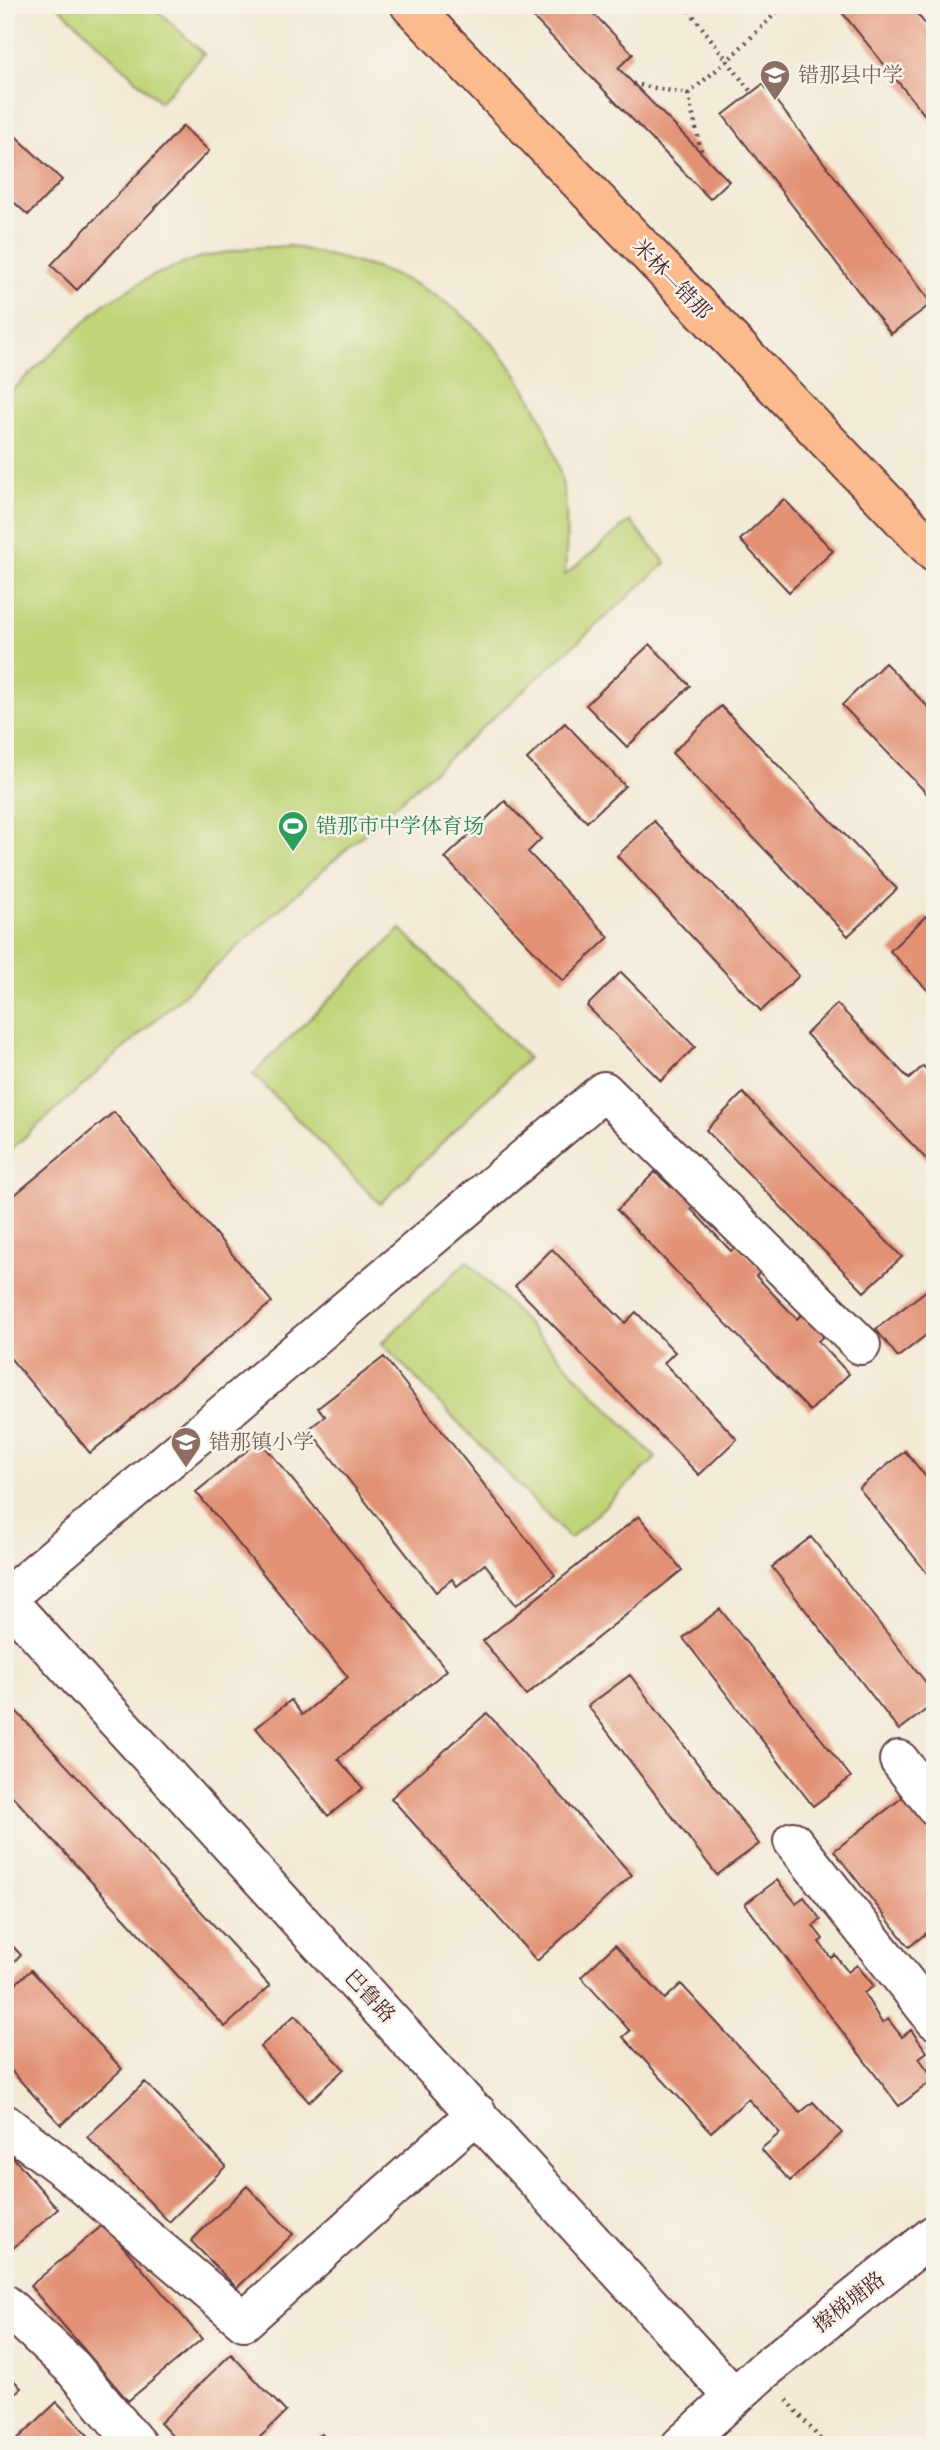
<svg xmlns="http://www.w3.org/2000/svg" width="940" height="2450" font-family="'IM FELL French Canon','Noto Serif SC',serif">
<style>
.green{fill:#c0d579;stroke:#857a52;stroke-width:2}
.building{fill:#e29174}
.lines{fill:none;stroke-linecap:round;stroke-linejoin:round}
.minor-casing{stroke:#633d44;stroke-width:42}
.highway-casing{stroke:#633d44;stroke-width:42}
.path{stroke:#633d44;stroke-width:4.5;stroke-dasharray:2 5;stroke-linecap:butt}
.minor{stroke:#fff;stroke-width:38}
.highway{stroke:#fbbb8d;stroke-width:38}
.labels{text-anchor:middle;stroke-width:5;stroke-linejoin:round;paint-order:stroke}
.education-label{font-size:21px;fill:#785e54;stroke:#f7f3e8;text-anchor:start}
.street-label{font-size:21px;fill:#4a1f2b;stroke:#f7f3e8}
.leisure-label{font-size:21px;fill:#27864d;stroke:#f7f3e8;text-anchor:start}
</style>
<rect width="100%" height="100%" fill="#f7f3e8"/>
<filter id="ink" filterUnits="userSpaceOnUse"><feTurbulence type="fractalNoise" baseFrequency=".0143" numOctaves="2"/><feDisplacementMap in="SourceGraphic" scale="14" xChannelSelector="R" yChannelSelector="G"/><feConvolveMatrix kernelMatrix="1 2 1 2 8 2 1 2 1" color-interpolation-filters="sRGB"/></filter>
<filter id="wash" filterUnits="userSpaceOnUse"><feTurbulence type="fractalNoise" baseFrequency=".00686" numOctaves="4" result="noise"/><feDisplacementMap in="SourceGraphic" scale="28" xChannelSelector="R" yChannelSelector="G"/><feGaussianBlur stdDeviation="1.57" result="paint"/><feColorMatrix in="noise" values="0 0 0 0 0 0 0 0 0 0 0 0 0 0 0 0 0 1.4 0 .05"/><feComposite in="paint" operator="in"/></filter>
<g filter="url(#wash)">
<rect width="100%" height="100%" fill="#f3ead5"/>
<path class="green" d="M57 5H152L204 54 160 102Z
M290 246C332 256 377 265 417 285 496 326 554 412 565 501 568 526 566 550 565 575L630 521 666 563 5 1155V397L104 304 152 276 198 258 248 248Z
M401 929 528 1058 380 1204 253 1074Z
M467 1261 656 1458 570 1539 382 1343Z"/>
<g id="blocks">
<path class="building" d="M521 5H585L633 54 618 68 729 181 710 199Z
M836 5H910L935 36V122L932 124Z
M763 84 932 303 891 334 723 115Z
M5 126 62 180 28 215 5 194Z
M183 126 209 151 77 290 51 265Z
M784 499 833 551 789 592 740 540Z
M650 644 690 686 627 747 586 705Z
M885 663 935 714V802L842 705Z
M721 706 897 889 848 936 672 753Z
M565 723 625 786 587 822 527 759Z
M505 801 541 839 528 852 609 937 563 981 445 858Z
M654 821 799 976 761 1011 617 856Z
M926 916 935 925V998L890 951Z
M621 972 695 1047 661 1081 587 1006Z
M837 1004 909 1079 923 1066 935 1079V1168L806 1034Z
M743 1093 902 1257 864 1292 706 1130Z
M114 1112 272 1302 90 1453 5 1352V1203Z
M655 1172 671 1187 679 1180 699 1202 691 1209 731 1251 738 1245 762 1270 756 1276 797 1319 806 1310 828 1332 818 1341 849 1374 810 1411 617 1210Z
M552 1249 625 1323 636 1312 675 1352 664 1363 737 1439 699 1475 515 1286Z
M935 1284V1328L898 1357 876 1329Z
M384 1357 555 1575 516 1605 485 1564 457 1586 452 1579 436 1592 309 1429 325 1416 318 1408Z
M260 1440 447 1670 338 1759 363 1788 328 1816 256 1728 291 1700 302 1715 348 1677 196 1492Z
M905 1451 935 1488V1583L859 1488Z
M639 1516 682 1570 526 1695 483 1641Z
M811 1537 935 1694V1703L899 1730 772 1567Z
M720 1609 851 1777 813 1806 683 1638Z
M630 1675 759 1844 717 1875 588 1706Z
M5 1699 270 1986 225 2027 5 1788Z
M487 1713 632 1875 537 1961 391 1798Z
M908 1793 935 1827V1926L909 1947 834 1851Z
M777 1880 796 1903 804 1897 821 1920 813 1926 823 1939 819 1942 831 1958 835 1955 848 1972 857 1965 874 1986 864 1993 882 2023 888 2019 902 2037 911 2030 927 2052 919 2058 934 2079 899 2106 745 1904Z
M5 1938 21 1955 5 1970Z
M615 1945 665 1999 681 1984 800 2113 813 2102 842 2133 790 2181 761 2149 780 2133 748 2099 711 2132 623 2037 630 2031 581 1977Z
M31 1970 122 2069 61 2125 5 2064V1993Z
M295 2015 344 2069 309 2102 260 2047Z
M145 2082 226 2166 169 2222 87 2137Z
M5 2148 58 2209 5 2255Z
M247 2186 293 2234 237 2288 191 2241Z
M104 2224 202 2339 128 2401 30 2286Z
M231 2354 286 2412 252 2445H181L160 2423Z
M5 2371 21 2388 5 2402Z
M57 2402 97 2445H11Z
M322 2434 330 2445H308Z"/>
</g>
</g>
<g filter="url(#ink)">
<use href="#blocks" fill-opacity="0" stroke="#633d44" stroke-width="2"/>
<g class="lines">
<g class="minor-casing">
<path id="minor" d="M5 1598 733 2396
M6 1598 604 1091 861 1345
M899 1760 935 1806
M793 1841 935 2020
M5 2124 67 2171 244 2321 477 2113
M5 2304 72 2367 137 2445
M681 2445 763 2371 935 2234"/>
</g>
<g class="highway-casing">
<path id="highway" d="M410 5 935 553"/>
</g>
<path class="path" d="M685 5 751 92
M633 84 688 94 727 61 784 5
M688 94 702 154
M787 2400 825 2445"/>
<use href="#minor" class="minor"/>
<use href="#highway" class="highway"/>
</g>
</g>
<defs>
<g id="school-pin" transform="scale(1.575)"><path d="M0 17L-7.5 6A9.5 9.5 0 1 1 7.5 6Z" fill="#8d6e63" stroke="#f7f3e8"/><path d="M0-5L7-2L0 1L-7-2ZM-4 1L0 2.5L4 1V4Q0 6-4 4Z" fill="#fff"/></g>
<g id="stadium-pin" transform="scale(1.575)"><path d="M0 17L-7.5 6A9.5 9.5 0 1 1 7.5 6Z" fill="#2e9e5b" stroke="#f7f3e8"/><path d="M0-5a6.5 5 0 1 0 0 10a6.5 5 0 1 0 0-10ZM-3.5-1.8h7v3.6h-7Z" fill="#fff"/></g>
</defs>
<g fill-rule="evenodd">
<use href="#school-pin" x="775" y="75"/>
<use href="#stadium-pin" x="293" y="826"/>
<use href="#school-pin" x="186" y="1442"/>
</g>
<g class="labels">
<g class="education-label">
<text x="798" y="82">错那县中学</text>
<text x="209" y="1449">错那镇小学</text>
</g>
<g class="street-label">
<text transform="translate(672 279) rotate(46)" y="7">米林—错那</text>
<text transform="translate(370 1996) rotate(47)" y="7">巴鲁路</text>
<text transform="translate(849 2302) rotate(-38)" y="7">擦梯塘路</text>
</g>
<g class="leisure-label">
<text x="316" y="833">错那市中学体育场</text>
</g>
</g>
<rect width="940" height="2450" fill="none" stroke="#f7f3e8" stroke-width="28"/>
</svg>
